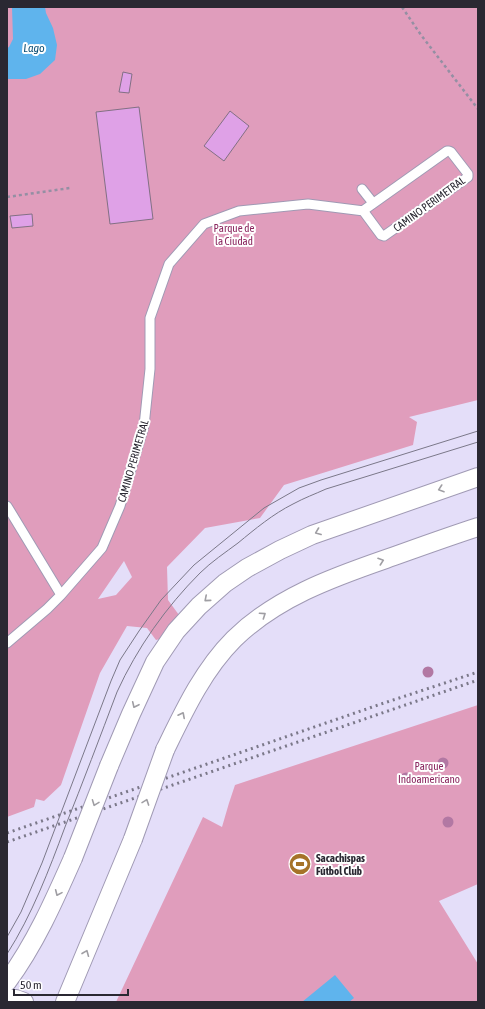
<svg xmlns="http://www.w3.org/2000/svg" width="485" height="1009" font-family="'Asap Condensed',sans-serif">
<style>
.green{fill:#e09dbc;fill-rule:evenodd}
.water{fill:#5fb4ed}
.building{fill:#dfa1e7;stroke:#827084}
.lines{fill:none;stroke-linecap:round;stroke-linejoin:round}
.pedestrian-casing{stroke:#a09ab4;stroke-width:11}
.secondary-casing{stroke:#a09ab4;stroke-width:20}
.path{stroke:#948fa3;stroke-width:2.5;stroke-dasharray:3 3;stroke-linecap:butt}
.pedestrian{stroke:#fff;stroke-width:9}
.secondary{stroke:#fff;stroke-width:18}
.tram{stroke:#7b7889;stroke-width:1}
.rail{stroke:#7b7889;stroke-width:3;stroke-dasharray:2 4;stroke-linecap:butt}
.secondary-bridge-casing{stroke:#a09ab4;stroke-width:20;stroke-linecap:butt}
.secondary-bridge{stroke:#fff;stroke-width:18}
.tree{fill:#b278a3}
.oneway{stroke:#9f9ea3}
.labels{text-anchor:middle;stroke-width:4;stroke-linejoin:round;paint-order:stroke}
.street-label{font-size:11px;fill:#2a2832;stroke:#fff}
.park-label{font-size:11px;fill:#89245d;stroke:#fff}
.poi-label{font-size:11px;font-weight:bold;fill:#2a2832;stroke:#fff;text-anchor:start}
.water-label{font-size:12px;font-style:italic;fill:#105177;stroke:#fff}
</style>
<rect width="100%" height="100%" fill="#e4def9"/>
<path class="green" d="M7 7H478V400L409 417 417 422 413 445 284 485 260 518 205 528 167 567 168 600 179 615 168 637 156 640 147 628 127 626 100 673 61 785 44 801 36 799 34 807 7 817ZM124 561 132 577 116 595 98 599Z
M478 705V884L439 901 478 964V1002H116L203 817 222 827 229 803 235 785Z"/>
<path class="water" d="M12 7H45L46 13 53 28 57 45 55 60 40 74 26 79H7V48L9 47 13 39Z
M335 975 354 998 349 1002H302Z"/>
<path class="building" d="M123 72 132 74 129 93 119 92Z
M139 107 153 219 110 224 96 112Z
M230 111 249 126 224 161 204 146Z
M32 214 33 226 12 228 10 216Z"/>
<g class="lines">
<g class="pedestrian-casing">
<path id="pedestrian" d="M447 151H449L451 152 468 174V177L384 236 381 235 364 212V210Z
M362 189 373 203
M7 506 61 595
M7 643 47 609 61 595 102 548 120 506 144 426 150 369V318L169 264 204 224 239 211 308 204 364 211"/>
</g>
<g class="secondary-casing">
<path id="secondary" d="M165 750C184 711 203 670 234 639 276 598 331 578 386 559 417 548 447 537 478 527
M109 766 131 714 155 662 176 631 199 606 225 583 247 568 280 550 312 535 478 477
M7 982C35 944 54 901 73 858
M7 999H16L24 1002
M65 1002 133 839"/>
</g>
<path class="path" d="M402 7 421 35 478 109
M7 197 70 188"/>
<use href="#pedestrian" class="pedestrian"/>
<use href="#secondary" class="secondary"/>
<path class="tram" d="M7 937 21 912 42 863 111 681 120 660 139 631 161 600 194 565 264 508 299 488 321 480 478 431
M7 954C32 915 49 870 65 827 83 782 100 737 117 692 137 648 166 607 200 573 211 562 226 552 238 543 255 529 273 514 293 504 304 498 315 494 326 489L478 442"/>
<path class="rail" d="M7 833 381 704 478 672
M7 842 478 680"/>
<g class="secondary-bridge-casing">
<path id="secondary-bridge" d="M133 839 165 750
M73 858 109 766"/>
</g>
<use href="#secondary-bridge" class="secondary-bridge"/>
</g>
<g class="tree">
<circle cx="428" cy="672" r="5.5"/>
<circle cx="443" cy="763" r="5.5"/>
<circle cx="406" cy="778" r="5.5"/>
<circle cx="448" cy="822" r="5.5"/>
</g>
<defs><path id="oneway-chevron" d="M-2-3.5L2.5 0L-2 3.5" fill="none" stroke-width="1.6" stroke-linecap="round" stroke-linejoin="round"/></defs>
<g class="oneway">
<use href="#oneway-chevron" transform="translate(441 489) rotate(161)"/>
<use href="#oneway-chevron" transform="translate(318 532) rotate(159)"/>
<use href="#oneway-chevron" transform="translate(381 561) rotate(-19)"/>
<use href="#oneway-chevron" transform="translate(207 599) rotate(139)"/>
<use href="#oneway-chevron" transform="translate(263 615) rotate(-34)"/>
<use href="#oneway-chevron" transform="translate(135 705) rotate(115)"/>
<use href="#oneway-chevron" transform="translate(182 715) rotate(-63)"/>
<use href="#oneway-chevron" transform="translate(146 802) rotate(-70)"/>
<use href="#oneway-chevron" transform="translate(95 803) rotate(111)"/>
<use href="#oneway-chevron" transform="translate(58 893) rotate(114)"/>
<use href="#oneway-chevron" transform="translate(86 953) rotate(-68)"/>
</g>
<defs>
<g id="stadium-disc" transform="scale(1.15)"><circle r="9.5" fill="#a57329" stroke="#fff"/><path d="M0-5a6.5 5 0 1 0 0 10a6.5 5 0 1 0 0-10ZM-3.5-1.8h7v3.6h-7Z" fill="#fff"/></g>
</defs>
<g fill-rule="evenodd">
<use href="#stadium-disc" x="300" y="864"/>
</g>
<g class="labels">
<g class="street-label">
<text transform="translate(429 204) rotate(-36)" y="4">CAMINO PERIMETRAL</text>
<text transform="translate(133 461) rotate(-74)" y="4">CAMINO PERIMETRAL</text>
</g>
<g class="park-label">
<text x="234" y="232">Parque de<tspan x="234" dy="13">la Ciudad</tspan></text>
<text x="429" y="770">Parque<tspan x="429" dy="13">Indoamericano</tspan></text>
</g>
<g class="poi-label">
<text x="316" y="862">Sacachispas<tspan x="316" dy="13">Fútbol Club</tspan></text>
</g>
<g class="water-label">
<text x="34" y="52">Lago</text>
</g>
</g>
<rect width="485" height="1009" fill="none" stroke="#2a2832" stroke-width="16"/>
<path d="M14 989v6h114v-6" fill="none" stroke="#2a2832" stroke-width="2"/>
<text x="20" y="989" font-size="12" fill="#2a2832" stroke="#ffffff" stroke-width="3" paint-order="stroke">50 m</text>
</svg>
